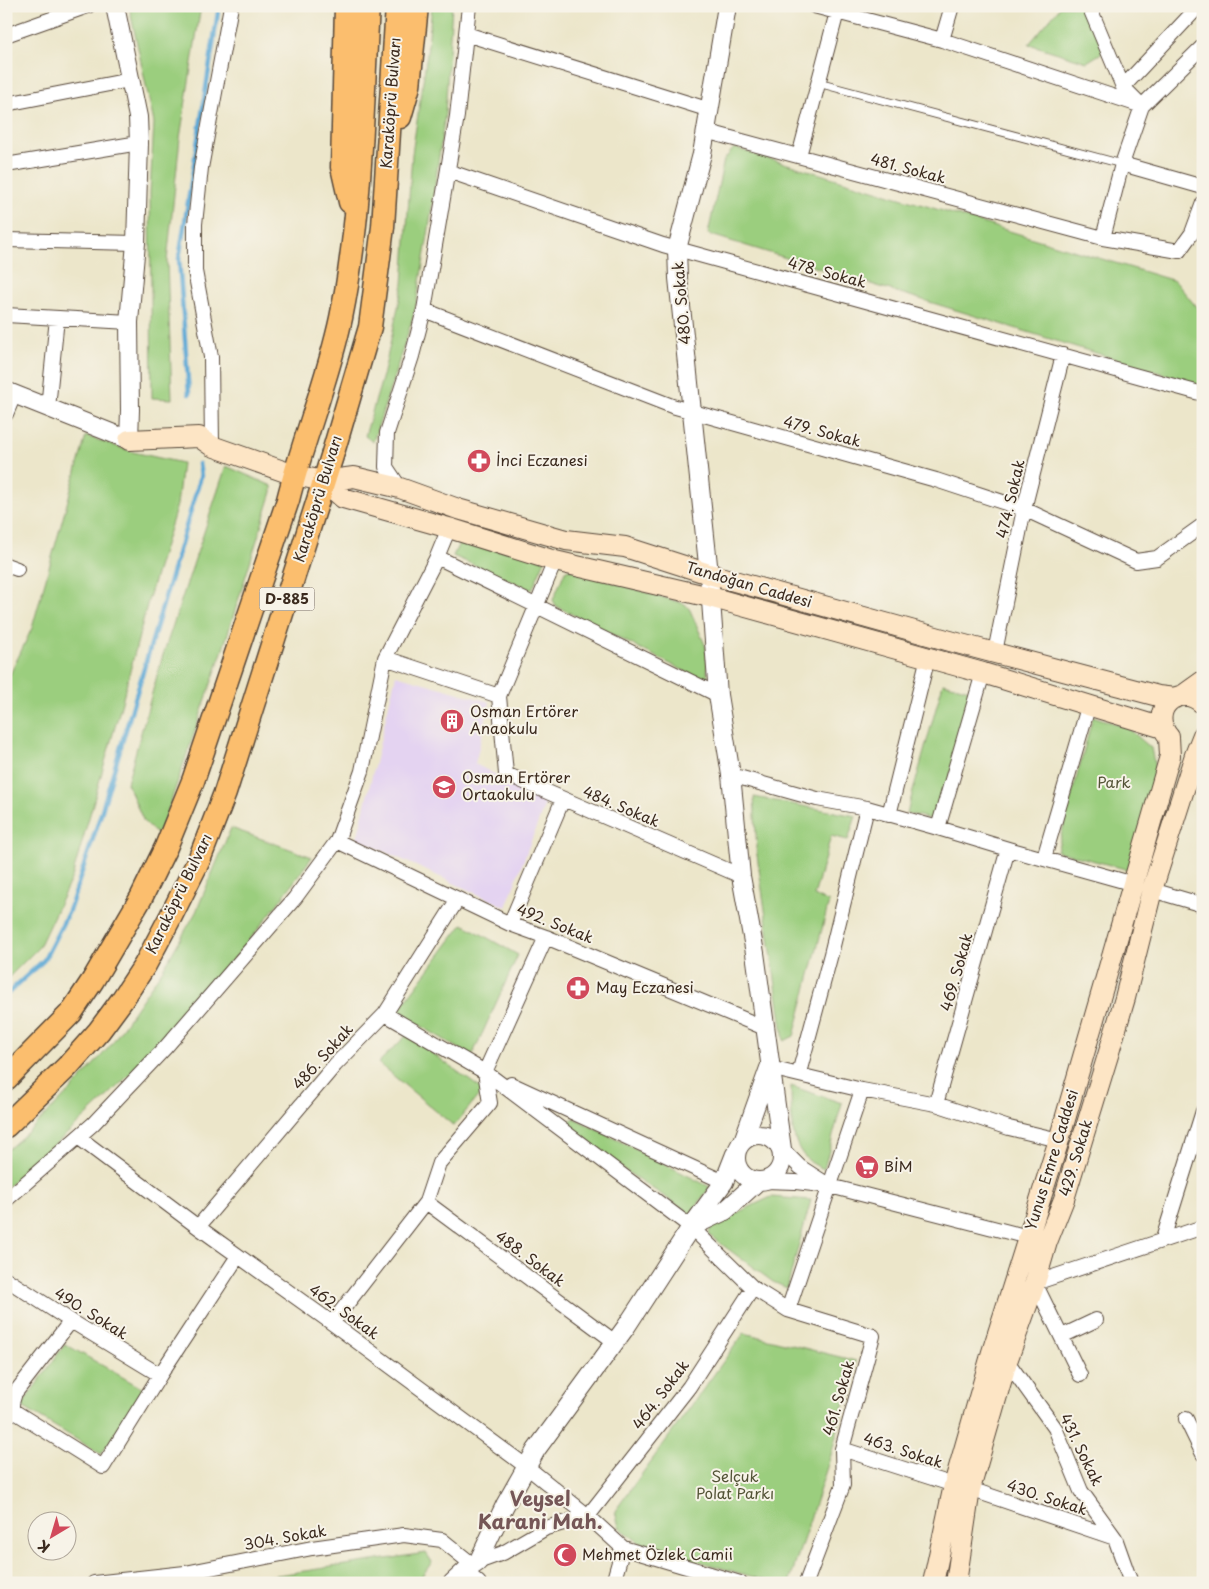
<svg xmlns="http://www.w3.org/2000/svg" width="1209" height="1589" font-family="'Playpen Sans',sans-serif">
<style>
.built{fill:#e4d3f1}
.green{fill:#9bce7e;stroke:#6b7c4e}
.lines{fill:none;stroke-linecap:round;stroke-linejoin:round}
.stream{stroke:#5ca8d5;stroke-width:4.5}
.service-casing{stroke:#564638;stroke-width:9}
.minor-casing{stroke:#564638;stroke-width:16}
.tertiary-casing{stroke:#564638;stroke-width:20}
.secondary-casing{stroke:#564638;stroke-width:22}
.trunk-casing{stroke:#564638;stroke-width:25}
.service{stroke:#fff;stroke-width:7}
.minor{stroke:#fff;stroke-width:14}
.tertiary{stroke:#fff;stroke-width:18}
.secondary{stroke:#fde5c5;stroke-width:20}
.trunk{stroke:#fbbe6e;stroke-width:22}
.labels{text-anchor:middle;stroke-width:4;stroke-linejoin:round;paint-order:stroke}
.shield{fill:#f7f3e8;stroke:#73665b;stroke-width:1}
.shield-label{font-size:14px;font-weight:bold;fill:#3b2a1e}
.street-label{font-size:15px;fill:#3b2a1e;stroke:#f7f3e8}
.poi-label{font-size:15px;fill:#3b2a1e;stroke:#f7f3e8;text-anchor:start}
.park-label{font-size:15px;fill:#535336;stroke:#f7f3e8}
.district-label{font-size:20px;font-weight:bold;fill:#755657;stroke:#f7f3e8}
</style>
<rect width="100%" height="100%" fill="#f7f3e8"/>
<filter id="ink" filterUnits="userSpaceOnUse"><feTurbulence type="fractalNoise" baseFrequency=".02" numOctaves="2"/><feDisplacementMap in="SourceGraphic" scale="10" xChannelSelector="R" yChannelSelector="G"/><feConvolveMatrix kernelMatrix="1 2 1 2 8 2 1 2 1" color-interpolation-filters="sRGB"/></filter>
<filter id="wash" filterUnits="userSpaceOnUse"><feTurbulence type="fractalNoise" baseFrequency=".0096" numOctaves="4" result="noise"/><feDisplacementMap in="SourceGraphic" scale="20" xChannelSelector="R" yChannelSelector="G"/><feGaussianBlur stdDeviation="1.12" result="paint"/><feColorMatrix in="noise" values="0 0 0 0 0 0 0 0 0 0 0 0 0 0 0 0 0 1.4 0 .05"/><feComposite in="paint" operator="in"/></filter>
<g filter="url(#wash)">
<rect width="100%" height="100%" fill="#ece6ca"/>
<path class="built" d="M396 675 490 702 475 764 546 801 506 907 357 839Z"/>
<path class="green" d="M129 6H201L180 138 167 261 172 399 152 398 150 192 154 123Z
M432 6H452L445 114 428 235 415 311 373 442 365 436 384 372 403 284 412 154 427 54Z
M1061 6H1080L1109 40 1103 52 1087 62 1029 44Z
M734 148 1175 281 1203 315V384L1200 385 708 234 724 160Z
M86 436 133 452 182 463 177 505 148 601 121 706 72 877 39 947 6 980V683L32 628Z
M226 466 272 486V492L223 649 159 836 144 822 127 783 161 661Z
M463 535 545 560 532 590 453 556Z
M569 569 685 604 690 610 706 647 708 683 556 606 553 600 565 571Z
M943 683 973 691 938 821 907 813Z
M1093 716 1128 728 1151 748 1156 773 1129 870 1057 851Z
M754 797 856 816 848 840 831 836 814 896 829 902 794 1036 784 1041 757 855Z
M231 828 312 857C256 936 193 1011 124 1080 86 1118 46 1152 6 1188V1151L29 1131 72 1089 110 1046 163 969 196 912Z
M463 924 518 955 472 1056 397 1012Z
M407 1035 483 1090 454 1126 378 1063Z
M791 1086 842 1103 824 1169C787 1156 792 1118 791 1086Z
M574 1118 710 1187 691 1214 570 1134 569 1122Z
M771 1197 811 1200 787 1288 773 1282 709 1235 711 1225Z
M744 1333 856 1361 831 1455 789 1583H775L644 1546 619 1527 615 1511Z
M65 1344 145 1390 101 1454 21 1406Z
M426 1553 432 1562 417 1583H240L264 1577Z"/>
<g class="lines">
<path class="stream" d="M189 394 179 259 219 6
M6 995 44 960 69 911 100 817 201 476 199 464"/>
</g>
</g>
<g filter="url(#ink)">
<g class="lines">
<g class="service-casing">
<path id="service" d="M818 83 1122 164"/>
</g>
<g class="minor-casing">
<path id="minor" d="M814 6 942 40 1142 106
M1089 6 1123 87 1140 104
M466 34 710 110
M6 35 88 6
M942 40 952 6
M1123 87 1199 6
M6 104 130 80
M705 131 1103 238 1179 251 1192 233 1203 203
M799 156 837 12
M1122 164 1203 187
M6 165 139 143
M448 171 663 245 1203 394
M1103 238 1122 164 1142 106 1203 46
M6 240 136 243
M424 310 672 406 936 480 1024 509 1136 561 1157 558 1203 525
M6 315 129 322
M48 408 57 318
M6 414 14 395
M212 446 211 357 195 271V224L201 168 231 6
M400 488 386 467 387 433 412 356 424 310 457 116 469 6
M437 557 718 695
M6 565 17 569
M995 652 1024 509 1063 355
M385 658 499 696 506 774 741 876
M499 696 555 561
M731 775 817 799 867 808 938 828 1008 849 1134 884
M889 815 928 657
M938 828 983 673
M337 841 510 924 546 937 765 1028
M1044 858 1089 704
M1152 890 1203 905
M510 924 563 799
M385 1014 485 1072 691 1227 753 1288 788 1310 873 1336 842 1449 843 1485 806 1583
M770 1068 862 1090
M799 1073 831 954 867 808
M511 1084 724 1182
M936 1104 1008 849
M78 1137 198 1227 332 1323 527 1467 588 1516 623 1548 740 1583
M782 1149 800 1167 825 1183
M765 1181 796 1182 830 1186 1036 1239
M6 1200 93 1124 165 1048 295 898 337 841 362 771 385 658 437 557 449 528
M426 1202 615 1342
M198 1227 335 1065 385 1014 454 905 456 898
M1163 1239 1203 1111
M6 1279 71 1321 160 1375
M788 1310 862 1090 936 1104 1009 1128 1059 1140
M71 1321 15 1393 12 1403V1410L103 1467 160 1375 238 1256
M332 1323 426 1202 439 1163 490 1103 485 1072 546 937
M1062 1336 1096 1320
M1007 1361 1055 1428 1081 1491 1115 1538 1131 1583
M1080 1375 1035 1283 1203 1227
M1186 1419 1203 1454
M842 1449 954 1485
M970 1489 1115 1538
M478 1562 503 1553 546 1528 588 1516 689 1387 753 1288
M465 1571 479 1583
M94 1583 185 1573 312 1548 404 1535 442 1540 473 1565
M613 1583 623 1548"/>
</g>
<g class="tertiary-casing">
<path id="tertiary" d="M727 6 702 154 677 249 678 278 709 574 718 695 731 775 741 876 755 953 782 1149
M6 391 129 440 130 410 129 322 136 243 139 143 138 117 115 6
M736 1158a23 23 0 1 1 46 0a23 23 0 1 1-46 0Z
M743 1141 769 1068
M693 1226 725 1211 757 1182
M452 1583 465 1571 478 1562 505 1505 536 1450 626 1327 691 1227 724 1182 735 1154"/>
</g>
<g class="secondary-casing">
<path id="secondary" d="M129 440 199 437 212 446 294 475 324 481 354 477 400 488 458 509 566 540 625 547 709 574 961 644 1158 696 1175 698
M324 481 343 498 449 528 555 561 710 597 983 673 1163 728
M1182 696 1203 681
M1169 737C1147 711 1178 681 1203 704
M933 1583 954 1485 992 1352 1059 1140 1170 756 1169 737
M956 1583 970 1489 1007 1361 1035 1283 1047 1242 1064 1199 1109 1052 1125 998 1152 890 1195 755 1203 735"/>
</g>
<g class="trunk-casing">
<path id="trunk" d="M346 6 342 167 350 202
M400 117 409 86 417 6
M6 1079 71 1013 93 980 141 898 166 847 193 781 288 500C303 439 328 380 341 318 362 216 362 110 368 6
M6 1126 67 1067 99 1031 122 1000 145 965 171 916 199 860 225 793 332 456 370 327 383 227 397 6"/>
</g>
<use href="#service" class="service"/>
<use href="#minor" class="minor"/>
<use href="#tertiary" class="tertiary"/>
<use href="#secondary" class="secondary"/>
<use href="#trunk" class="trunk"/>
</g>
</g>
<defs>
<g id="pharmacy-disc" transform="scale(1.25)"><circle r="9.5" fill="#d1495b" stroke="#f7f3e8"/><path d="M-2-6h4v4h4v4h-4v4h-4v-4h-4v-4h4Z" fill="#fff"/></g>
<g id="building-disc" transform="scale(1.25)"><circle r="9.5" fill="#d1495b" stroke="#f7f3e8"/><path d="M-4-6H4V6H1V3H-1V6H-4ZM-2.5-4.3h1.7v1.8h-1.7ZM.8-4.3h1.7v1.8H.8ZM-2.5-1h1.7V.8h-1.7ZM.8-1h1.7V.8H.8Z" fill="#fff"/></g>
<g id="school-disc" transform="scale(1.25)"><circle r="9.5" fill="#d1495b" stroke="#f7f3e8"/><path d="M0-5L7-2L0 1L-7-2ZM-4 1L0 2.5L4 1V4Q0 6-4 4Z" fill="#fff"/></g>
<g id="supermarket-disc" transform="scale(1.25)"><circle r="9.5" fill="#d1495b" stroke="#f7f3e8"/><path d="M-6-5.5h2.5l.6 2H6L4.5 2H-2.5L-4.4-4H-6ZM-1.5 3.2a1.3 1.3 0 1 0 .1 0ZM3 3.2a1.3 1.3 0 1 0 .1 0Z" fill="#fff"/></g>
<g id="mosque-disc" transform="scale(1.25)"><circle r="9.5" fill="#d1495b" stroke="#f7f3e8"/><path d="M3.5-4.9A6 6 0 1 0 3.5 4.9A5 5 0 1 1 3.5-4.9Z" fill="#fff"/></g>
</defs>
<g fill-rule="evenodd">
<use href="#pharmacy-disc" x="479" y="461"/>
<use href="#building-disc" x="452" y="721"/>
<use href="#school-disc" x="444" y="787"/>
<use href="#pharmacy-disc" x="578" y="988"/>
<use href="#supermarket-disc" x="867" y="1167"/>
<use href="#mosque-disc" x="565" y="1555"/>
</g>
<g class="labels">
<rect class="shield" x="259.5" y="587.5" width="55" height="23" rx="4"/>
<g class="shield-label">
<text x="287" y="604">D-885</text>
</g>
<g class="street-label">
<text transform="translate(391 103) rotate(-86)" y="5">Karaköprü Bulvarı</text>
<text transform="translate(908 169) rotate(15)" y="5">481. Sokak</text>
<text transform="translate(827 273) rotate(15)" y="5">478. Sokak</text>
<text transform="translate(682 303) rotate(-95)" y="5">480. Sokak</text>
<text transform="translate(822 432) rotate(15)" y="5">479. Sokak</text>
<text transform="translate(318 499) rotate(-73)" y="5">Karaköprü Bulvarı</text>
<text transform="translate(1011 499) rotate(-77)" y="5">474. Sokak</text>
<text transform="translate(749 585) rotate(16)" y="5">Tandoğan Caddesi</text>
<text transform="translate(621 807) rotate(23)" y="5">484. Sokak</text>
<text transform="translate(179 894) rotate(-64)" y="5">Karaköprü Bulvarı</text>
<text transform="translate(555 924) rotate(22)" y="5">492. Sokak</text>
<text transform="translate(957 972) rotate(-74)" y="5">469. Sokak</text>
<text transform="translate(323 1057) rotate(-48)" y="5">486. Sokak</text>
<text transform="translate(1076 1158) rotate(-73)" y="5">429. Sokak</text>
<text transform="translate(1052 1160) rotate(-73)" y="5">Yunus Emre Caddesi</text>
<text transform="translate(530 1259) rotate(37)" y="5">488. Sokak</text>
<text transform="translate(344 1312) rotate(36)" y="5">462. Sokak</text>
<text transform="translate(91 1314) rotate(32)" y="5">490. Sokak</text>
<text transform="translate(661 1395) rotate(-53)" y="5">464. Sokak</text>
<text transform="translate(839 1398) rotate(-74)" y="5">461. Sokak</text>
<text transform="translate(1081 1450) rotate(64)" y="5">431. Sokak</text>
<text transform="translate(903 1451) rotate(18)" y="5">463. Sokak</text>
<text transform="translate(1047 1498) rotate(18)" y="5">430. Sokak</text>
<text transform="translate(285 1538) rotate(-10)" y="5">304. Sokak</text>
</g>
<g class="poi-label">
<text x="496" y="466">İnci Eczanesi</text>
<text x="470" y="717">Osman Ertörer<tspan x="470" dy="17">Anaokulu</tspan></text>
<text x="462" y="783">Osman Ertörer<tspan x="462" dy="17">Ortaokulu</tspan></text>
<text x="596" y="993">May Eczanesi</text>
<text x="884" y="1172">BİM</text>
<text x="582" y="1560">Mehmet Özlek Camii</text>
</g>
<g class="park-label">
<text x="1114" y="788">Park</text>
<text x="735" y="1482">Selçuk<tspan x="735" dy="17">Polat Parkı</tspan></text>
</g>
<g class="district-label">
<text x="540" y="1506">Veysel<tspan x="540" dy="23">Karani Mah.</tspan></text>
</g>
</g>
<rect width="1209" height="1589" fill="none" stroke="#f7f3e8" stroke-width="25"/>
<g transform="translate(52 1536) rotate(218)"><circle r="24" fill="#f7f3e8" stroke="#aca397"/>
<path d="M0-4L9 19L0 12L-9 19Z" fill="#d1495b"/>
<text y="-8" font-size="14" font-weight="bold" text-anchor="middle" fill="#3b2a1e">K</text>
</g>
</svg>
